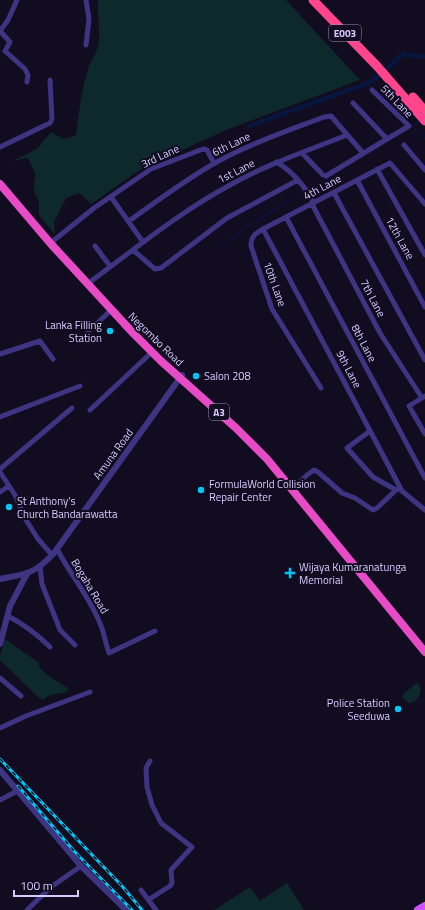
<svg xmlns="http://www.w3.org/2000/svg" width="425" height="910" font-family="'Titillium Web',sans-serif">
<style>
.green{fill:#0e292b}
.lines{fill:none;stroke-linecap:round;stroke-linejoin:round}
.stream{stroke:#07163e;stroke-width:1.5}
.canal{stroke:#07163e;stroke-width:4.5}
.minor{stroke:#3e3482;stroke-width:5}
.tertiary{stroke:#3e3482;stroke-width:6}
.primary{stroke:#cf52ff;stroke-width:8}
.trunk{stroke:#e74cc6;stroke-width:8}
.motorway{stroke:#ff468d;stroke-width:9}
.rail-casing{stroke:#00c6f6;stroke-width:3}
.rail{stroke:#110c20;stroke-width:1.5;stroke-dasharray:4.5;stroke-linecap:butt}
.poi-dot{fill:#00c6f6;stroke:#110c20;stroke-width:1.5}
.labels{text-anchor:middle;stroke-width:4;stroke-linejoin:round;paint-order:stroke}
.shield{fill:#110c20;stroke:#9b92bc;stroke-width:1}
.shield-label{font-size:10px;font-weight:bold;fill:#d6cbff}
.street-label{font-size:11px;fill:#d6cbff;stroke:#110c20}
.poi-label{font-size:11px;fill:#d6cbff;stroke:#110c20;text-anchor:start}
</style>
<rect width="100%" height="100%" fill="#110c20"/>
<path class="green" d="M98 0H286L360 80 226 130 141 169 91 204 80 193 66 198 54 222 55 235 39 215V202L34 191 35 174 28 158 13 161 37 149 51 132 64 139 76 135C79 113 81 90 88 69 90 61 96 54 98 46 101 31 97 15 98 0Z
M5 639 39 663V667L50 677 68 688 67 691C56 696 53 691 43 700L38 697 0 660V655Z
M417 683C425 690 417 704 408 703L403 698 404 693Z
M287 883 304 910H214L250 887 260 901Z"/>
<g class="lines">
<path class="stream" d="M412 126 425 139
M410 127 420 121
M309 192 337 172
M219 247C246 227 275 207 306 193"/>
<path class="canal" d="M249 126 368 83 376 78 403 54 425 57"/>
<path class="minor" d="M86 0 89 19 86 45
M0 31 10 42 5 51 25 69 28 75 27 82
M0 31 8 20 17 0
M353 103 387 139 409 126 372 90
M404 145 425 170
M0 147 50 123 52 119 50 80
M302 153 323 175 326 176 387 139
M276 162C293 171 305 187 314 203
M377 169 425 255
M357 180 425 307
M334 193 425 360
M111 197 143 242
M312 204 380 333 422 398
M286 217 425 478
M129 221C157 201 185 180 215 163 249 144 287 131 324 117L331 116 363 153
M263 229 402 491 425 510
M53 241 94 208 151 169 203 149 207 150 214 163
M95 246 110 266
M133 250 155 269 161 268 227 218 298 180
M90 282C136 248 180 212 230 185 267 164 307 151 347 135
M88 332 111 310
M0 354 40 341 53 359
M321 388 272 309 251 246C251 236 255 234 263 229L390 163 425 204
M425 396 409 406 425 434
M90 410 152 352
M0 417 80 386
M370 431 347 448 373 477 396 490
M0 469 72 408
M0 472 15 495 26 520 38 539 52 555
M295 487 307 475 314 470 318 472 342 493 355 498 373 510 377 508 396 490 399 489 402 491
M0 492 9 486
M57 549C70 574 88 595 99 621 104 631 105 642 109 653L155 631
M40 566 42 584 60 630 75 645
M8 616C25 625 36 633 50 647
M0 678 21 696
M0 728 26 716 90 692
M0 800 19 790
M141 890 156 910
M148 900 170 886 172 883 171 870 192 847 161 823 152 805 147 787 146 768 150 761
M27 910 51 887 81 866"/>
<path class="tertiary" d="M0 579C26 574 35 574 54 553L182 375
M0 644 10 606 27 574
M0 770 81 866 126 910"/>
<path class="primary" d="M418 910 425 906"/>
<path class="trunk" d="M0 184 51 244 133 333 161 361 236 428 267 459 425 652"/>
<path class="motorway" d="M313 0 377 66 425 121
M413 97 425 111"/>
<g class="rail-casing">
<path id="rail" d="M0 759 122 886 142 910
M18 786 74 851 132 910"/>
</g>
<use href="#rail" class="rail"/>
</g>
<g class="poi-dot">
<circle cx="110" cy="331" r="4"/>
<circle cx="196" cy="376" r="4"/>
<circle cx="201" cy="490" r="4"/>
<circle cx="9" cy="507" r="4"/>
<path d="M288 567h4v4h4v4h-4v4h-4v-4h-4v-4h4z"/>
<circle cx="398" cy="709" r="4"/>
</g>
<g class="labels">
<g class="shield">
<rect x="329" y="25" width="32" height="16" rx="3"/>
<rect x="209" y="404" width="20" height="16" rx="3"/>
</g>
<g class="shield-label">
<text x="345" y="37">E003</text>
<text x="219" y="416">A3</text>
</g>
<g class="street-label">
<text transform="translate(397 101) rotate(46)" y="4">5th Lane</text>
<text transform="translate(231 144) rotate(-26)" y="4">6th Lane</text>
<text transform="translate(160 156) rotate(-25)" y="4">3rd Lane</text>
<text transform="translate(236 171) rotate(-27)" y="4">1st Lane</text>
<text transform="translate(322 187) rotate(-28)" y="4">4th Lane</text>
<text transform="translate(400 238) rotate(61)" y="4">12th Lane</text>
<text transform="translate(275 284) rotate(70)" y="4">10th Lane</text>
<text transform="translate(373 298) rotate(62)" y="4">7th Lane</text>
<text transform="translate(156 339) rotate(44)" y="4">Negombo Road</text>
<text transform="translate(364 343) rotate(62)" y="4">8th Lane</text>
<text transform="translate(349 369) rotate(62)" y="4">9th Lane</text>
<text transform="translate(113 454) rotate(-54)" y="4">Amuna Road</text>
<text transform="translate(90 586) rotate(59)" y="4">Bogaha Road</text>
</g>
<g class="poi-label">
<text x="102" y="329" text-anchor="end">Lanka Filling<tspan x="102" dy="13">Station</tspan></text>
<text x="204" y="380">Salon 208</text>
<text x="209" y="488">FormulaWorld Collision<tspan x="209" dy="13">Repair Center</tspan></text>
<text x="17" y="505">St Anthony's<tspan x="17" dy="13">Church Bandarawatta</tspan></text>
<text x="299" y="571">Wijaya Kumaranatunga<tspan x="299" dy="13">Memorial</tspan></text>
<text x="390" y="707" text-anchor="end">Police Station<tspan x="390" dy="13">Seeduwa</tspan></text>
</g>
</g>
<path d="M14 890v6h64v-6" fill="none" stroke="#d6cbff" stroke-width="2"/>
<text x="20" y="890" font-size="12" fill="#d6cbff" stroke="#110c20" stroke-width="3" paint-order="stroke">100 m</text>
</svg>
